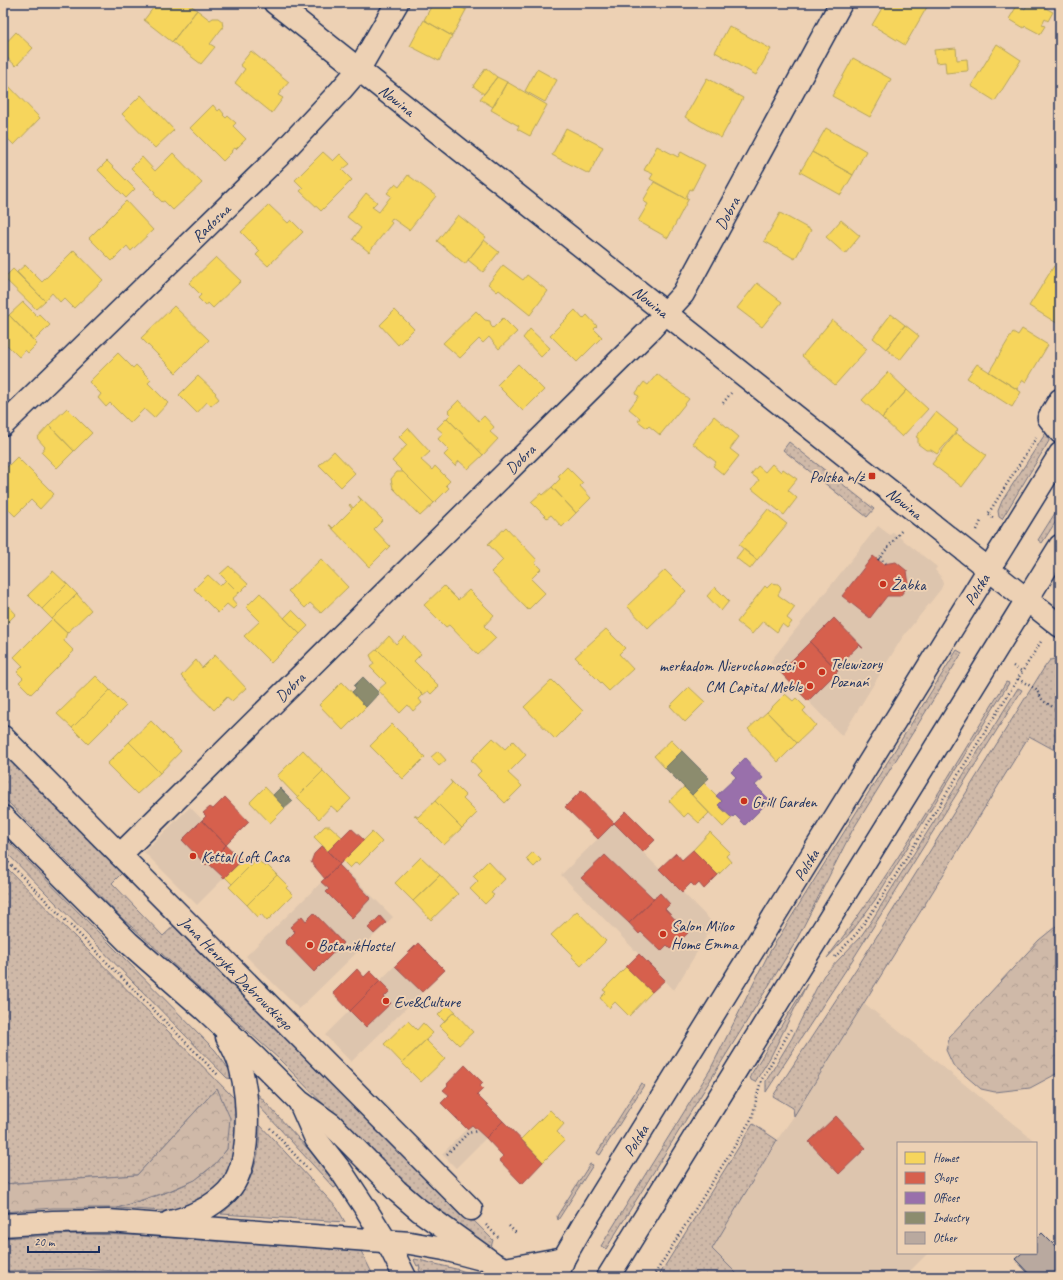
<svg xmlns="http://www.w3.org/2000/svg" width="1063" height="1280" font-family="Caveat,sans-serif">
<style>
.built{fill:#ddc5ae}
.grass{fill:url(#grass-dots);stroke:#757483}
.forest{fill:url(#forest-crowns);stroke:#757483}
.homes{fill:#f6d55c;stroke:#b4a35d}
.shops{fill:#d6604d;stroke:#9e5152}
.offices{fill:#9970ab;stroke:#735c94}
.industry{fill:#8c8c6e;stroke:#6a7069}
.building{fill:#b9a99f;stroke:#1b2f5e}
.lines{fill:none;stroke-linecap:round;stroke-linejoin:round}
.street-casing{stroke:#1b2f5e;stroke-width:25}
.secondary-casing{stroke:#1b2f5e;stroke-width:25}
.path{stroke:#1b2f5e;stroke-width:2.5;stroke-dasharray:1 3;stroke-linecap:butt}
.street{stroke:#edd1b4;stroke-width:22}
.secondary{stroke:#edd1b4;stroke-width:22}
.poi-dot{fill:#c8321e;stroke:#edd1b4;stroke-width:1.5}
.labels{text-anchor:middle;stroke-width:4;stroke-linejoin:round;paint-order:stroke}
.street-label{font-size:16px;fill:#1b2f5e;stroke:#edd1b4}
.poi-label{font-size:16px;fill:#1b2f5e;stroke:#edd1b4;text-anchor:start}
</style>
<defs>
<pattern id="grass-dots" width="8" height="8" patternUnits="userSpaceOnUse"><rect width="8" height="8" fill="#cfb9a8"/><path d="M2 2h.1M6 6h.1" fill="none" stroke="#b19f93" stroke-width="1.8" stroke-linecap="round"/></pattern>
<pattern id="forest-crowns" width="20" height="18" patternUnits="userSpaceOnUse"><rect width="20" height="18" fill="#cfb9a8"/><path d="M2 6a3 3 0 1 1 6 0M12 15a3 3 0 1 1 6 0" fill="none" stroke="#b19f93"/></pattern>
</defs>
<rect width="100%" height="100%" fill="#edd1b4"/>
<filter id="ink" filterUnits="userSpaceOnUse"><feTurbulence type="fractalNoise" baseFrequency=".025" numOctaves="2"/><feDisplacementMap in="SourceGraphic" scale="8" xChannelSelector="R" yChannelSelector="G"/><feConvolveMatrix kernelMatrix="1 2 1 2 8 2 1 2 1" color-interpolation-filters="sRGB"/></filter>
<g filter="url(#ink)">
<path class="built" d="M878 526 890 535 893 532 937 567 935 570 941 577 943 584 941 589 902 638 842 736 770 662Z
M190 807 242 860 197 905 144 852Z
M614 823 714 924 674 990 561 875Z
M340 864 393 917 299 1009 246 956Z
M418 943 445 970 351 1062 325 1035Z
M864 1003 1037 1143H898V1253H928L904 1277H740L712 1249 777 1140 794 1116Z
M488 1107 503 1121 456 1168 442 1154Z"/>
<path class="grass" d="M1047 431 1049 441 1002 519 999 517 998 511 1002 501Z
M789 442 874 509 867 517 783 450Z
M1060 505V515L1042 543 1038 540Z
M957 650 962 653 852 831 795 943 606 1249 601 1246 710 1070 769 953Z
M1060 658V753L1029 736 794 1116 793 1108 773 1096 860 963 1044 668 1050 660Z
M1006 682 1009 683 875 900 853 930 827 958C894 871 949 775 1006 682Z
M1018 688 1022 690 853 959 766 1092V1081L792 1038 816 989 824 975 861 936 872 920Z
M3 746 126 869 112 883 163 936 178 922 493 1240 491 1247 483 1243 408 1190 279 1059 123 919 3 797Z
M3 836 215 1050 230 1071 233 1079 227 1078 3 849Z
M3 864 238 1102V1147L224 1181 204 1200 176 1210 163 1211 117 1208C143 1200 170 1193 194 1180 207 1173 218 1160 227 1149L217 1088 137 1175 3 1184Z
M807 984 771 1056 755 1082 751 1080 750 1076Z
M641 1083 644 1085 600 1155 597 1153Z
M255 1091 310 1151 337 1186 334 1188 257 1104Z
M753 1124 777 1140 712 1249 740 1277H658Z
M260 1125 337 1208 345 1222 221 1214C251 1191 260 1161 260 1125Z
M590 1164 593 1165 558 1220 557 1216Z
M74 1234 131 1235 361 1251 374 1277H186L154 1273 81 1269 3 1271V1238Z
M415 1259 460 1270 479 1277H422L419 1269H420L419 1265 417 1266 414 1260Z"/>
<path class="forest" d="M1060 923V1072L1030 1088 995 1092 981 1089 953 1065 946 1050 950 1036 1039 940Z
M217 1088 230 1118 227 1149 215 1164 195 1180 169 1191 117 1208H53L3 1212V1184L137 1175Z"/>
<path class="homes" d="M157 3 162 6 164 3H188L197 10 172 42 144 20Z
M433 3H454L466 10 452 36 424 20Z
M454 3H470L466 10Z
M885 3H920L927 7 905 45 872 25Z
M1028 3H1036L1053 12 1048 21 1045 19 1042 25 1045 26 1040 34 1025 26 1024 28 1009 19 1018 4 1025 9Z
M197 10 210 20 213 18H218L222 21 223 27 210 44 215 47 201 64 172 42Z
M424 20 452 36 439 61 410 46Z
M729 26 771 49 756 75 715 52Z
M16 32 33 48 16 66 3 54V46Z
M997 44 1021 60 995 101 971 86Z
M956 48 957 60 967 59 968 70 967 71 946 73 945 62 936 63 934 50Z
M251 51 289 82 278 95 283 98 272 113 235 83 245 69 240 65Z
M853 58 891 79 870 117 832 96Z
M486 68 497 77 484 94 473 86Z
M537 69 557 80 545 102 525 91Z
M497 77 507 82 493 107 480 99Z
M707 78 743 98 721 138 685 117Z
M3 80 40 118 14 145 3 134Z
M507 82 547 105 530 136 517 129 519 126 491 110Z
M141 95 174 130 155 148 122 114Z
M213 105 218 111 220 109 224 114 223 115 226 118 228 116 236 123 233 126 246 139 236 149 235 148 231 151 232 152 223 161 190 128Z
M566 128 603 147 589 174 552 155Z
M826 128 866 151 853 175 812 152Z
M657 146 678 157 681 152 705 165 692 190 690 189 686 197 689 199 688 200 650 179 653 174 644 170Z
M323 152 333 161 340 154 350 164 342 170 352 180 321 211 300 191 303 188 295 180Z
M812 152 853 175 841 195 800 172Z
M173 153 202 183 173 210 164 201 162 202 154 194 155 192 131 168 142 157 155 171Z
M107 161 135 189 126 198 98 170Z
M408 175 436 196 409 230 392 218 390 221 392 223 369 252 353 239 361 228 347 217 366 193 377 202 372 207 379 212 391 196 387 193 395 184 399 187Z
M654 182 688 200 668 238 638 221 648 204 643 201Z
M126 201 153 230 131 251 127 246 112 261 89 238Z
M269 205 288 223 291 220 303 232 268 266 256 255 260 251 241 232Z
M780 213 811 230 795 259 764 241Z
M458 215 486 237 465 264 437 241Z
M841 220 860 236 845 254 826 237Z
M484 240 499 252 483 272 468 260Z
M74 250 103 280 74 308 64 298 60 302 52 293 45 301 17 272 25 265 42 282Z
M216 257 241 281 213 308 208 303 206 306 198 298 201 295 189 283Z
M503 265 523 280 527 275 548 291 530 315 499 290 497 292 488 284Z
M1054 266 1060 269V325L1029 306Z
M13 269 45 301 36 309 4 278Z
M757 283 782 302 762 327 737 308Z
M23 302 37 316 39 314 50 325 34 341 9 315Z
M174 306 209 340 176 373 141 338Z
M395 310 414 329 398 345 380 325Z
M575 310 583 319 587 315 597 326 594 329 602 337 577 362 550 335Z
M476 311 485 320 490 321 491 326 493 328 503 318 517 332 499 349 489 337 483 343 479 339 460 358 443 343Z
M891 314 905 325 886 349 873 338Z
M9 315 37 344 28 353 25 350 19 357 3 341V321Z
M832 320 867 349 835 385 802 356Z
M905 325 919 336 900 360 886 349Z
M530 329 550 348 541 357 523 338Z
M1022 329 1048 345 1026 382 1023 380 1017 389 989 372 1013 332 1018 335Z
M118 353 133 368 136 365 151 380 148 383 168 403 154 418 144 409 130 423 110 403 106 407 98 398 101 394 89 382Z
M518 364 544 390 523 411 497 385Z
M977 364 1021 392 1012 407 967 378Z
M888 372 907 390 882 418 862 400Z
M657 374 689 399 660 435 649 426 647 428 638 421 640 418 629 409 639 396 635 394 644 382 648 385Z
M198 376 216 393 215 394 219 399 211 406 207 402 197 413 179 395Z
M907 390 928 409 902 437 882 418Z
M459 400 479 421 484 416 494 427 490 432 498 439 483 455 447 418 451 414 448 411Z
M67 408 92 433 74 451 49 425Z
M936 412 958 430 937 454 931 450H926L918 444V438L916 437Z
M714 416 739 437 730 449 739 456 724 475 713 466 716 462 692 443Z
M447 418 483 455 468 469 459 461 455 466 444 455 449 450 438 439 443 433 437 428Z
M49 425 74 451 57 468 41 452 45 447 37 438Z
M408 428 430 452 421 460 432 470 435 466 450 481 446 485 449 488 434 503 392 461 407 445 399 437Z
M956 433 986 455 962 487 932 464Z
M334 451 355 473 341 487 319 465Z
M17 457 54 494 40 509 31 500 15 516 3 504V467L4 466 6 468Z
M772 464 781 472 783 469 797 479 788 490 797 498 784 515 752 489 759 480 751 474 758 466 765 472Z
M567 467 583 483 580 486 591 498 576 513 552 487 560 479 558 476Z
M397 472H403L434 503 420 516 393 488 391 479Z
M552 487 576 513 562 527 551 515 547 518 531 502 541 493 543 495Z
M358 496 383 520 374 529 390 546 369 567 329 525H330L333 528 352 509 349 505 350 504 353 508 361 500Z
M768 509 787 524 757 560 739 545Z
M506 527 537 560 535 563 541 569 531 579 545 593 528 610 491 572 503 560 488 544Z
M743 549 757 560 750 569 736 558Z
M321 559 348 587 321 613 310 603 305 608 288 591Z
M229 566 248 584 239 593 220 574Z
M665 570 686 591 648 628 627 606Z
M53 571 67 584 42 609 28 595Z
M208 575 220 586 226 580 239 593 232 599 237 605 233 609 227 604 218 613 194 589Z
M772 583 778 584 780 586 781 589 778 595 795 607 787 618 792 622 787 628 782 624 777 632 763 621 752 634 737 622 765 586 767 588Z
M67 584 77 594 52 619 42 609Z
M444 586 458 600 469 590 494 615 484 626 496 638 478 655 449 625 446 627 424 605Z
M715 587 729 601 721 611 707 596Z
M260 593 300 634 271 663 244 636 260 621 246 607Z
M77 594 91 610 67 633 52 619Z
M3 600 16 614 3 627Z
M292 610 308 626 300 634 284 618Z
M52 619 67 633 64 641 74 651 31 694 19 682 23 678 17 672 23 666 14 657Z
M606 629 625 648 619 654 633 669 609 691 575 657Z
M389 636 396 644 404 636 421 654 414 661 439 686 431 694 428 691 423 695 377 649Z
M377 649 423 695 419 699 422 703 413 711 408 705 400 713 378 690 386 683 370 667 374 664 370 655Z
M215 655 246 688 232 701 227 697 214 710 181 676 196 660 202 668Z
M96 676 110 690 72 728 57 714Z
M552 680 583 711 555 739 524 707Z
M342 682 366 707 343 730 319 705Z
M689 687 705 702 685 722 670 706Z
M110 690 126 706 88 744 72 728Z
M785 694 793 701 796 698 806 708 803 711 816 725 797 743 767 712Z
M767 712 797 743 778 762 748 729Z
M151 721 181 751 160 773 129 742Z
M392 724 425 757 403 779 370 746Z
M493 738 505 749 513 741 526 755 508 773 522 786 505 803 477 775 481 771 471 760Z
M671 740 682 751 665 768 654 756Z
M129 742 160 773 137 794 107 764Z
M303 750 323 771 297 797 277 776Z
M438 751 446 760 439 766 431 757Z
M323 771 351 799 338 812 331 806 319 819 297 797Z
M450 780 466 796 463 799 477 813 462 828 435 801 452 783Z
M704 783 722 801 718 805 732 818 723 827 692 795Z
M265 787 285 808 270 823 250 802Z
M684 787 709 813 699 823 688 813 684 817 669 801Z
M435 801 462 828 444 845 414 815 418 817Z
M325 826H330L342 837 328 851 314 837Z
M372 832 382 842 359 865 356 862 350 868 343 861Z
M710 832 730 852 726 856 731 862 718 875 693 850Z
M251 852 257 859 232 884 225 877Z
M533 852 541 860 534 867 526 859Z
M421 857 440 875 413 901 395 883Z
M257 859 265 867 267 865 277 875 247 905 229 887Z
M488 861 505 879 491 893 494 895 485 904 470 889 478 881 473 876Z
M277 875 288 886 286 888 293 895 267 921 261 914 258 917 247 905Z
M440 875 458 894 431 920 413 901Z
M577 911 606 941 581 966 571 956 573 955 562 944 561 945 551 935Z
M626 967 652 992 629 1016 615 1002 609 1008 600 998 606 992 603 990Z
M448 1005 455 1011 444 1021 438 1015Z
M454 1012 473 1032 459 1045 440 1026Z
M408 1021 417 1030 423 1023 433 1033 402 1063 384 1044Z
M426 1040 445 1059 421 1082 402 1063Z
M550 1110 564 1124 557 1132 565 1140 543 1162 521 1139Z"/>
<path class="shops" d="M873 556 883 564 896 562 907 571 909 585 900 596H887L870 618 842 596Z
M834 618 863 648H862L859 645 836 667 838 671 810 642Z
M810 642 838 671 808 701 780 672Z
M582 790 614 823 598 839 565 807Z
M225 797 249 822 226 845 202 820 206 816 203 813 210 807 213 809Z
M626 811 655 840 643 852 614 823Z
M202 820 226 845 206 865 182 840Z
M351 828 364 840 340 864 328 851Z
M226 845 242 860 224 878 208 863Z
M322 846 340 864 325 879 311 862 314 854Z
M693 850 718 875 704 889 699 883 695 887 691 883 682 892 659 869 676 853 682 860Z
M605 855 630 879 632 878 653 898 656 897 629 923 581 878Z
M339 865 371 898 352 918 326 892 329 889 321 882Z
M660 893 670 904 665 909 688 933 671 949 667 945 661 951 641 932 639 934 629 923Z
M314 913 343 943 314 972 285 942 295 932 290 927 302 916 306 921Z
M380 916 386 923 374 934 368 928Z
M418 943 445 970 422 992 395 966Z
M639 954 665 980 652 992 626 967Z
M357 969 364 977 370 971 380 981 350 1011 333 993Z
M380 981 390 991 384 997 391 1003 366 1027 350 1011Z
M465 1065 483 1083 480 1086 483 1089 477 1095 503 1121 486 1138 472 1125 467 1129 441 1103 449 1095 443 1090 448 1085 447 1084Z
M836 1116 866 1148 839 1174 809 1142Z
M503 1121 543 1162 522 1184 499 1160 503 1156 486 1138Z"/>
<path class="offices" d="M745 758 763 778 755 785 770 800 745 825 735 815 732 818 718 805 722 801 716 796 736 777 731 772Z"/>
<path class="industry" d="M363 677 379 693 366 707 352 692 356 688 354 686Z
M682 751 709 778 692 795 665 768Z
M280 788 293 801 285 808 273 795Z"/>
<path class="building" d="M1042 1233 1060 1251V1277H1032L1015 1259 1022 1253H1036V1239Z"/>
<g class="lines">
<g class="street-casing">
<g id="street">
<path id="s1" d="M275 3 1060 626"/>
<path d="M1060 400 1049 418 1060 432"/>
<path id="s2" d="M3 425 279 156 341 90 359 69 397 3"/>
<path id="s3" d="M3 737 471 1209"/>
<path id="s4" d="M120 855 649 331 683 294 841 3"/>
</g>
</g>
<g class="secondary-casing">
<g id="secondary">
<path d="M3 817 129 943 204 1009 255 1057 300 1102 332 1125 397 1191 419 1210 494 1264 505 1269 515 1277"/>
<path d="M300 1103 316 1139 341 1171 364 1206 392 1251 405 1277"/>
<path d="M170 1222C190 1218 212 1207 227 1192 253 1166 249 1098 240 1065 237 1055 232 1046 227 1037"/>
<path d="M3 1225 53 1222 108 1221 410 1243 444 1249 478 1258"/>
<path d="M505 1269 564 1258"/>
<path id="s5" d="M557 1277 564 1258 583 1225 1060 454"/>
<path d="M608 1277 1060 546"/>
</g>
</g>
<path class="path" d="M723 403 731 393
M993 518 988 514 1036 438
M977 530 981 521
M879 558 886 563
M878 560 902 530
M1013 666 1023 672
M1018 679 1036 689 1043 701 1060 711
M3 857 218 1075
M835 957 857 933 879 902 1042 640
M270 1128 309 1170
M447 1154 468 1133 478 1131
M486 1225 498 1237
M509 1226 516 1233
M653 1277 752 1118 759 1088 762 1079 791 1029"/>
<use href="#street" class="street"/>
<use href="#secondary" class="secondary"/>
</g>
</g>
<g class="poi-dot">
<rect x="868" y="472" width="8" height="8" rx="2"/>
<circle cx="883" cy="584" r="4"/>
<circle cx="802" cy="665" r="4"/>
<circle cx="822" cy="672" r="4"/>
<circle cx="810" cy="686" r="4"/>
<circle cx="744" cy="801" r="4"/>
<circle cx="193" cy="856" r="4"/>
<circle cx="663" cy="934" r="4"/>
<circle cx="310" cy="945" r="4"/>
<circle cx="386" cy="1001" r="4"/>
</g>
<g class="labels">
<g class="street-label">
<text dy="6" stroke="none"><textPath href="#s1" startOffset="156">Nowina</textPath></text>
<text dy="6" stroke="none"><textPath href="#s4" startOffset="887">Dobra</textPath></text>
<text dy="6" stroke="none"><textPath href="#s2" startOffset="290">Radosna</textPath></text>
<text dy="6" stroke="none"><textPath href="#s1" startOffset="480">Nowina</textPath></text>
<text dy="6" stroke="none"><textPath href="#s4" startOffset="563">Dobra</textPath></text>
<text dy="6" stroke="none"><textPath href="#s1" startOffset="804">Nowina</textPath></text>
<text dy="6" stroke="none"><textPath href="#s5" startOffset="806">Polska</textPath></text>
<text dy="6" stroke="none"><textPath href="#s4" startOffset="239">Dobra</textPath></text>
<text dy="6" stroke="none"><textPath href="#s5" startOffset="482">Polska</textPath></text>
<text dy="6" stroke="none"><textPath href="#s3" startOffset="332">Jana Henryka Dąbrowskiego</textPath></text>
<text dy="6" stroke="none"><textPath href="#s5" startOffset="158">Polska</textPath></text>
</g>
<g class="poi-label">
<text x="864" y="482" text-anchor="end">Polska n/ż</text>
<text x="891" y="590">Żabka</text>
<text x="830" y="669">Telewizory<tspan x="830" dy="18">Poznań</tspan></text>
<text x="794" y="671" text-anchor="end">merkadom Nieruchomości</text>
<text x="802" y="692" text-anchor="end">CM Capital Meble</text>
<text x="752" y="807">Grill Garden</text>
<text x="201" y="862">Kettal Loft Casa</text>
<text x="671" y="931">Salon Miloo<tspan x="671" dy="18">Home Emma</tspan></text>
<text x="318" y="951">BotanikHostel</text>
<text x="394" y="1007">Eve&amp;Culture</text>
</g>
</g>
<rect width="1063" height="1280" fill="none" stroke="#edd1b4" stroke-width="16"/>
<rect x="8" y="8" width="1047" height="1264" fill="none" stroke="#1b2f5e" stroke-width="1.5" filter="url(#ink)"/>
<rect x="897" y="1142" width="140" height="112" fill="#edd1b4" stroke="#999092"/>
<rect x="905" y="1152" width="20" height="12" fill="#f6d55c" stroke="#999092"/>
<text x="933" y="1162" font-size="12" fill="#1b2f5e">Homes</text>
<rect x="905" y="1172" width="20" height="12" fill="#d6604d" stroke="#999092"/>
<text x="933" y="1182" font-size="12" fill="#1b2f5e">Shops</text>
<rect x="905" y="1192" width="20" height="12" fill="#9970ab" stroke="#999092"/>
<text x="933" y="1202" font-size="12" fill="#1b2f5e">Offices</text>
<rect x="905" y="1212" width="20" height="12" fill="#8c8c6e" stroke="#999092"/>
<text x="933" y="1222" font-size="12" fill="#1b2f5e">Industry</text>
<rect x="905" y="1232" width="20" height="12" fill="#b9a99f" stroke="#999092"/>
<text x="933" y="1242" font-size="12" fill="#1b2f5e">Other</text>
<path d="M28 1246v6h71v-6" fill="none" stroke="#1b2f5e" stroke-width="2"/>
<text x="34" y="1246" font-size="12" fill="#1b2f5e" stroke="#edd1b4" stroke-width="3" paint-order="stroke">20 m</text>
</svg>
